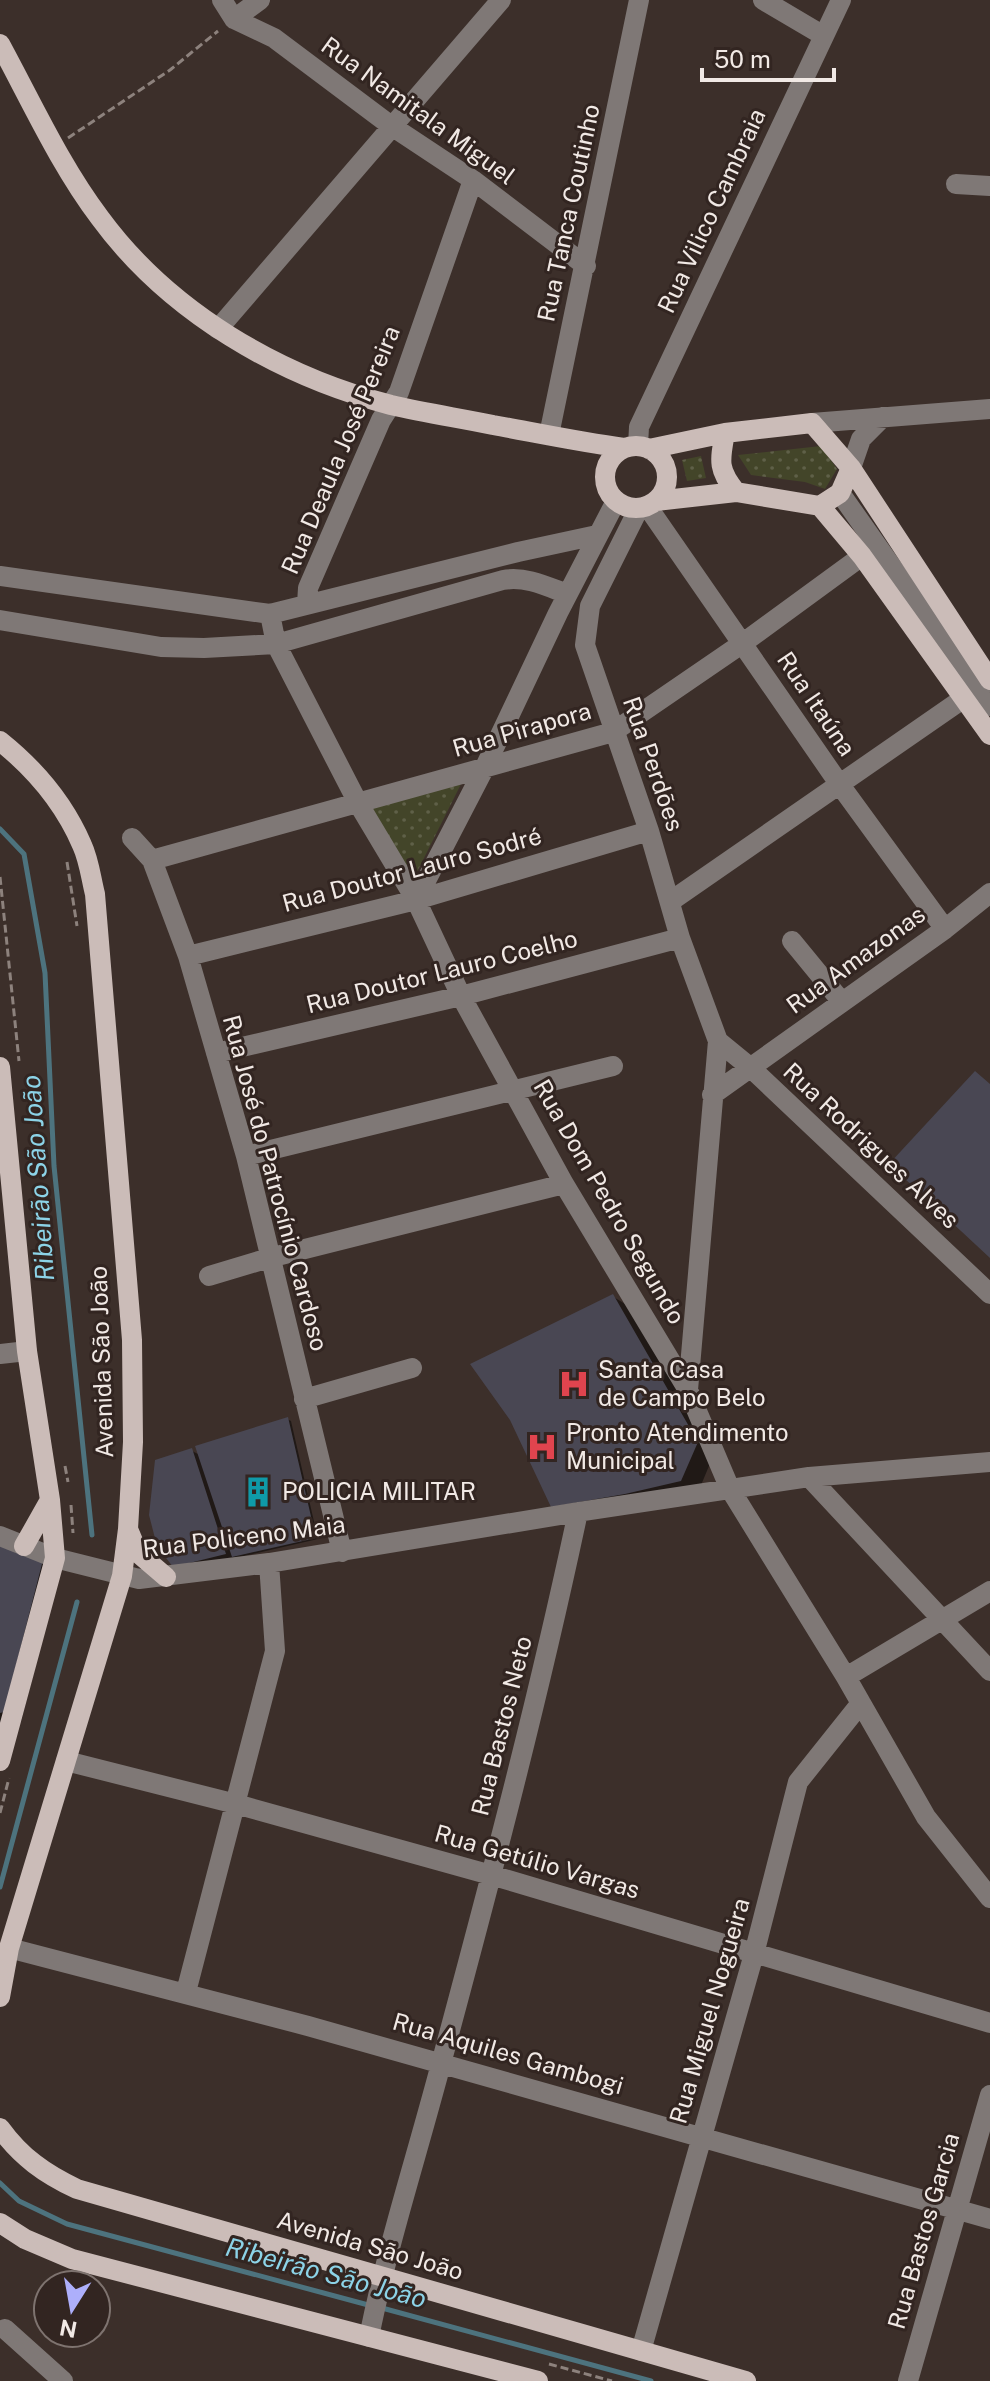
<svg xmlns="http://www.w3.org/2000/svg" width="990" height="2381" font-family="'Public Sans',sans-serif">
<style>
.green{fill:url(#green-dots)}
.shadow{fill:#0007}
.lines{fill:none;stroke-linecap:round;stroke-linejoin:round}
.stream{stroke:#4d737e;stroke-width:5}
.building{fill:#494753}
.path{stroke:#8d827d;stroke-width:3;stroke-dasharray:8 4;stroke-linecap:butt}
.minor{stroke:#7f7876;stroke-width:20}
.major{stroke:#cbbcb8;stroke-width:20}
.labels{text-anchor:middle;stroke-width:6;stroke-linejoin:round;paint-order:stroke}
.street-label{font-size:24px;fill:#f1e9e5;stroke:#322521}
.poi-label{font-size:24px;fill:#f1e9e5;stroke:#322521;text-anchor:start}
.water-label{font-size:26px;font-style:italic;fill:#8cd3e7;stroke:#322521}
</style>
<defs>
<pattern id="green-dots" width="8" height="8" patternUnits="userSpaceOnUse" patternTransform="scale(2)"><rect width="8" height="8" fill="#434529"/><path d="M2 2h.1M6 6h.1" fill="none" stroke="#5f6048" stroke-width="1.8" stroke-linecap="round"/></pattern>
</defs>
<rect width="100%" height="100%" fill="#3c2f2a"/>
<path class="green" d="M821 446 837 469 825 489 805 482 751 475 738 455Z
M701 456 706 478 687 481 682 460Z
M461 784 412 882 369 807Z"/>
<path class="shadow" d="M612 1296 630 1307 714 1454 699 1490 571 1516Z
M287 1419 291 1421 318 1539 240 1557 175 1566 192 1451 200 1455Z
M0 1545 42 1562 60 1572 21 1722 0 1725Z"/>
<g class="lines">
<path class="stream" d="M0 829 24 854 45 973 54 1166 92 1535
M0 1887 77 1602
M0 2183 19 2201 67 2224 372 2306
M382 2308 651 2381"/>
</g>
<path class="building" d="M975 1071 990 1084V1258L889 1164Z
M613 1294 698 1442 681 1481 625 1494 551 1507 510 1420 470 1364Z
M288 1417 316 1538 232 1557 195 1446Z
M192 1448 226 1554 173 1567 157 1546 149 1515 155 1460Z
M0 1543 43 1560 4 1712 0 1713Z"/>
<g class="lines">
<path class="path" d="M68 138 170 70 218 31
M67 862 77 926
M0 877 19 1061
M65 1466 68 1482
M71 1505 73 1533
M0 1813 9 1778
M549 2364 612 2381"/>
<path class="minor" d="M222 0 234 19 274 38 390 125 473 180 586 266
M763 0 824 36
M234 19 260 0
M956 184 990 186
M218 329 501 0
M812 423 990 409
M549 435 639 0
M638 446 639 427 841 0
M851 468 861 439 883 417
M840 493 990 706
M616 501 558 613 485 767 416 900 461 996 564 1184 688 1390 730 1489 846 1677 926 1817 990 1898
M647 506 840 785 945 929
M639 508 590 606 585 645 649 831 680 938 718 1041 688 1390
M0 576 270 614 518 552 597 535
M307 604 308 588 381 420 399 392 473 180
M270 614 276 644 358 803 416 900
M0 620 161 647 204 648 276 644 503 580C526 576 546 586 567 594
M132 838 152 860 188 956 246 1156 342 1552
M152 860 613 732 743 643 862 556
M671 901 990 680
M792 941 842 1002
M188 956 416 900 649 831
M718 1041 751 1068 990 1294
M216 1053 461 996 680 938
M712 1095 945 929 990 893
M246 1156 613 1066
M209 1276 269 1258 564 1184
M0 1354 27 1351
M304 1399 412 1368
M809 1477 990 1671
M0 1536 55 1558 139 1579 269 1563 578 1512 809 1477 990 1462
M846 1677 990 1591
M66 1761 236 1804 491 1875 990 2023
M9 1948 308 2026 990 2219
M186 1992 275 1651 269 1563
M5 2329 63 2381
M369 2337C388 2243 418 2152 442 2060 491 1878 539 1696 578 1512
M641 2351 754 1954 798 1782 861 1703
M908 2381 990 2095"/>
<path class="major" d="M0 44C32 103 60 165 100 218 169 312 279 376 391 405 425 413 459 418 493 425 537 433 580 442 624 448
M725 433C720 460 717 469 736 492
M605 477a31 31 0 1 1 62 0a31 31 0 1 1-62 0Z
M649 449 725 433 812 423 851 468 990 680
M656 501 736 492 820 506 862 556 990 735
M820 506 840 493 851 468
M0 741C35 769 64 803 82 845 89 860 91 878 95 894L132 1340 133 1442 128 1529 122 1576 9 1948 0 1997
M0 1067 27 1351 50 1500 55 1558 0 1761
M128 1529 138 1553 166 1577
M24 1546 50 1500
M0 2128C21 2157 45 2174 77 2189L746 2381
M0 2223 25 2239 72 2259 538 2381"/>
</g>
<defs>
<g id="hospital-bare" transform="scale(2.4)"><path d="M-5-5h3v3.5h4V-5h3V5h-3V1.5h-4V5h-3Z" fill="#e0444e" stroke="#322521" stroke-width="2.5" paint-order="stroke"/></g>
<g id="building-bare" transform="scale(2.4)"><path d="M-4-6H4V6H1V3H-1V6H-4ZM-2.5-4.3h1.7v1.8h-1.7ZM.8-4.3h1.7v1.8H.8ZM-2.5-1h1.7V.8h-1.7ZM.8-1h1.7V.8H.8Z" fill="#0f9aa8" stroke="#322521" stroke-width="2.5" paint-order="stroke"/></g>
</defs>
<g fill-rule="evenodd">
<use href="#hospital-bare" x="574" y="1384"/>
<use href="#hospital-bare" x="542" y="1447"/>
<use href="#building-bare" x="258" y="1492"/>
</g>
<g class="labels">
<g class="street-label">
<text transform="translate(418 111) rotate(36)" y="8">Rua Namitala Miguel</text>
<text transform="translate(712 211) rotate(-65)" y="8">Rua Vilico Cambraia</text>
<text transform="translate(569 213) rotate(-78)" y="8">Rua Tanca Coutinho</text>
<text transform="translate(341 450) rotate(-67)" y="8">Rua Deaula José Pereira</text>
<text transform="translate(816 704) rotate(56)" y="8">Rua Itaúna</text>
<text transform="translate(522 730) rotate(-16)" y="8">Rua Pirapora</text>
<text transform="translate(653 764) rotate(71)" y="8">Rua Perdões</text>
<text transform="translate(412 870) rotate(-15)" y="8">Rua Doutor Lauro Sodré</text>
<text transform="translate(856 960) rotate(-36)" y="8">Rua Amazonas</text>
<text transform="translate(442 972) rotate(-14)" y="8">Rua Doutor Lauro Coelho</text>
<text transform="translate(871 1146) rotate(43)" y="8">Rua Rodrigues Alves</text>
<text transform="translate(275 1183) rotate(75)" y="8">Rua José do Patrocínio Cardoso</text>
<text transform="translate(609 1202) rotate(60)" y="8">Rua Dom Pedro Segundo</text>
<text transform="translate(102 1362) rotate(-92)" y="8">Avenida São João</text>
<text transform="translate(244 1537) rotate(-7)" y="8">Rua Policeno Maia</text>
<text transform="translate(502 1726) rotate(-76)" y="8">Rua Bastos Neto</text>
<text transform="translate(537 1862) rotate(16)" y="8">Rua Getúlio Vargas</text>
<text transform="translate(710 2011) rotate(-74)" y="8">Rua Miguel Nogueira</text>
<text transform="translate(508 2054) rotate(16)" y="8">Rua Aquiles Gambogi</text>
<text transform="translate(924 2231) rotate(-74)" y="8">Rua Bastos Garcia</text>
<text transform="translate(370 2246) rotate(16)" y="8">Avenida São João</text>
</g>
<g class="poi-label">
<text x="598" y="1378">Santa Casa<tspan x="598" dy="28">de Campo Belo</tspan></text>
<text x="566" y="1441">Pronto Atendimento<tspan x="566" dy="28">Municipal</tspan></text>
<text x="282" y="1500">POLICIA MILITAR</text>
</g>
<g class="water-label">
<text transform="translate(38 1178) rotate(-94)" y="9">Ribeirão São João</text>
<text transform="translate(326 2273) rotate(15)" y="9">Ribeirão São João</text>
</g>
</g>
<g transform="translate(72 2309) rotate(191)"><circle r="38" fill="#322521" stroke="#7e736f" stroke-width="2"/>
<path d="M0-6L14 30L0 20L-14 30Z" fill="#adaffb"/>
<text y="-12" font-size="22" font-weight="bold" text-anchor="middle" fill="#f1e9e5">N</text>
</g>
<path d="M702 68v12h132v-12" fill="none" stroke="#f1e9e5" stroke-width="4"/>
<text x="714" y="68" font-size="24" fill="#f1e9e5" stroke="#322521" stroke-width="6" paint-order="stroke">50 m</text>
</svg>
